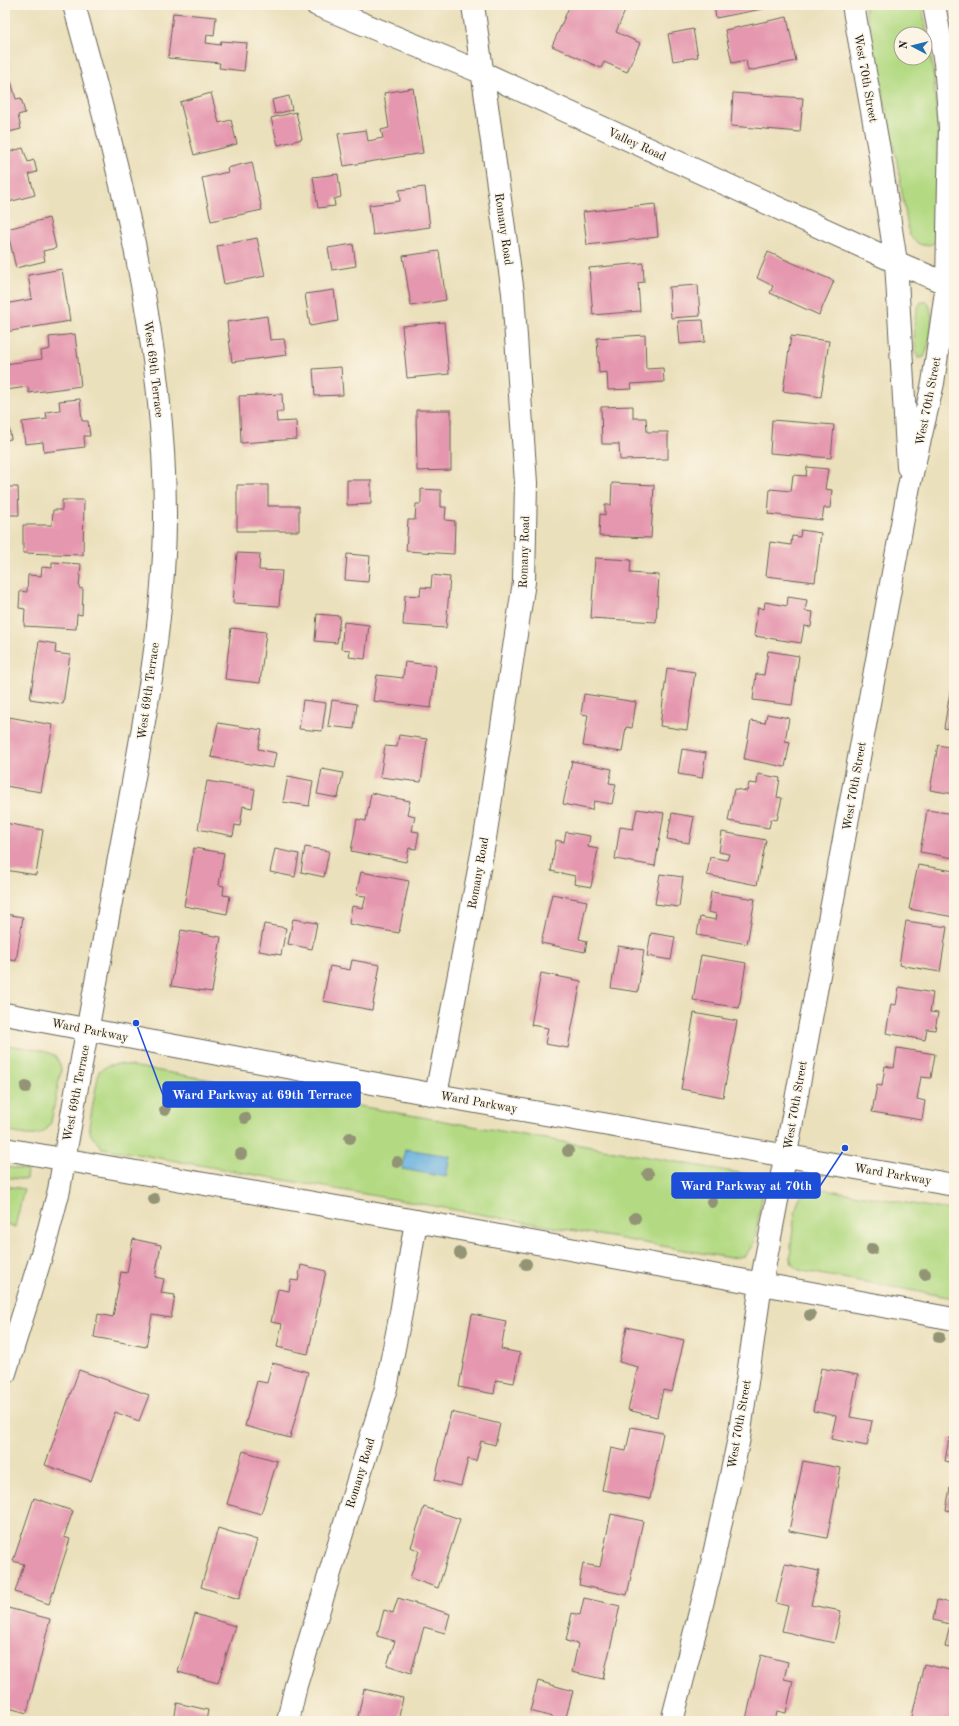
<svg xmlns="http://www.w3.org/2000/svg" width="959" height="1726" font-family="'Old Standard TT',serif">
<style>
.green{fill:#b3da83;stroke:#687b50;fill-rule:evenodd}
.water{fill:#69b1e0;stroke:#42667e}
.building{fill:#e597af}
.lines{fill:none;stroke-linecap:round;stroke-linejoin:round}
.minor-casing{stroke:#646154;stroke-width:24}
.primary-casing{stroke:#646154;stroke-width:24}
.minor{stroke:#fff;stroke-width:22}
.primary{stroke:#fff;stroke-width:22}
.tree{fill:#929475}
.labels{text-anchor:middle;stroke-width:3;stroke-linejoin:round;paint-order:stroke}
.street-label{font-size:12px;fill:#1c1c1c;stroke:#fcf5e5}
.leader{fill:none;stroke:#1d4ed8;stroke-width:1.5}
.callout-dot{fill:#1d4ed8;stroke:#fcf5e5;stroke-width:1.5}
.callout{fill:#1d4ed8;stroke:#1d4ed8;stroke-width:1.5}
.callout-label{font-size:13px;text-anchor:middle;font-weight:bold;fill:#fff}
</style>
<rect width="100%" height="100%" fill="#fcf5e5"/>
<filter id="ink" filterUnits="userSpaceOnUse"><feTurbulence type="fractalNoise" baseFrequency=".025" numOctaves="2"/><feDisplacementMap in="SourceGraphic" scale="8" xChannelSelector="R" yChannelSelector="G"/><feConvolveMatrix kernelMatrix="1 2 1 2 8 2 1 2 1" color-interpolation-filters="sRGB"/></filter>
<filter id="wash" filterUnits="userSpaceOnUse"><feTurbulence type="fractalNoise" baseFrequency=".012" numOctaves="4" result="noise"/><feDisplacementMap in="SourceGraphic" scale="16" xChannelSelector="R" yChannelSelector="G"/><feGaussianBlur stdDeviation="0.9" result="paint"/><feColorMatrix in="noise" values="0 0 0 0 0 0 0 0 0 0 0 0 0 0 0 0 0 1.4 0 .05"/><feComposite in="paint" operator="in"/></filter>
<g filter="url(#wash)">
<rect width="100%" height="100%" fill="#ebe0bc"/>
<path class="green" d="M864 5H922L933 70 938 127V228L937 241C925 249 916 245 909 234L896 156ZM901 34H925V58H901Z
M921 302H928C935 317 931 342 924 357L918 358C913 342 912 315 921 302Z
M5 1045C17 1047 46 1049 55 1056 59 1060 60 1065 61 1070L51 1122C43 1142 22 1134 5 1131Z
M120 1064 751 1175 757 1179 761 1185 762 1198 754 1243 745 1256 730 1258 102 1148 91 1135 89 1126 99 1071 109 1065Z
M5 1167 27 1170 26 1180 5 1177Z
M5 1186 24 1189 15 1227 5 1225Z
M817 1188 954 1211V1298L808 1272C802 1271 796 1270 792 1264 788 1256 795 1208 799 1199 803 1191 810 1189 817 1188Z"/>
<path class="water" d="M405 1149 450 1156 446 1177 402 1169Z"/>
<g id="blocks">
<path class="building" d="M570 5H612L625 11 616 32 640 43 627 72 604 62 601 68 552 46Z
M714 5H777V6L716 18Z
M173 13 216 17 214 36 207 35 206 43 220 45 221 41 247 43 244 71 219 68 220 63 168 58Z
M787 17 796 61 748 71 746 60 732 63 725 30Z
M693 29 698 57 673 61 668 34Z
M11 81 16 99 21 98 25 113 18 115 21 129 5 133V82Z
M413 88 423 153 344 166 338 134 366 130 368 141 383 138 381 130 389 128 384 93Z
M211 93 219 123 231 120 237 144 194 155 180 102Z
M733 93 803 98 800 132 731 126Z
M289 96 292 110 275 114 272 100Z
M296 112 302 139 278 145 271 118Z
M23 148 28 162 34 160 37 172 29 174 35 195 5 203V153Z
M252 162 262 210 211 221 202 178 228 172 227 168Z
M338 174 341 197 334 199 335 206 318 208 313 177Z
M425 187 430 227 373 235 369 205 400 201 399 190Z
M655 204 658 237 587 245 583 212Z
M49 218 56 248 43 251 45 261 16 268 7 229Z
M257 238 265 276 224 284 217 246Z
M353 244 356 266 332 270 328 248Z
M439 251 446 300 411 306 403 256Z
M768 252 834 281 819 315 770 293 773 286 757 278Z
M643 263 644 282 638 283 640 311 593 315 589 268Z
M62 269 70 321 5 332V304L32 299 28 275Z
M698 285 700 316 671 318 669 287Z
M334 290 338 321 310 326 305 294Z
M267 316 270 340 284 339 287 355 232 362 227 322Z
M703 320 705 342 680 344 678 321Z
M444 322 449 374 407 378 402 326Z
M75 334 81 386 29 393 28 387 5 390V364L42 359 41 351 50 349 49 337Z
M645 335 646 369 663 368 664 382 631 384 632 389 608 390 607 372 599 373 597 338Z
M791 336 829 341 821 397 783 391Z
M341 367 343 395 315 396 313 369Z
M282 394 283 412H276L277 422 296 421 297 439 241 443 239 396Z
M80 399 82 421H88L90 436H84L85 447 44 452 43 442 25 444 22 422 47 419 46 412 60 410 59 401Z
M5 402 11 439 5 440Z
M633 406V418H646L647 432H668V459L620 460 619 444H602L601 407Z
M416 410H451V470L417 471Z
M772 420 834 425 831 458 770 453Z
M807 467 828 469 825 489 832 490 830 508H824L822 520 768 514 770 489 791 491 793 475 806 476Z
M347 480H371V504L347 505Z
M612 483 654 485 651 538 599 536 600 514 605 515V505H611Z
M237 485H268V506H299V531H237Z
M5 487H18L19 515H5Z
M421 489 441 490V507H446L445 520 455 521 454 554 406 551 408 520H415L416 504H421Z
M62 500H84L83 555 23 553V525H52L53 510H62Z
M801 530 821 533 815 582 766 576 770 542 791 545 792 536 800 537Z
M237 553 260 554 259 570 282 571 279 606 233 603Z
M347 554 370 556 368 582 345 580Z
M595 558 631 560 630 573 659 575 656 622 591 618Z
M52 562 81 564 79 588 83 589 82 615 77 614 76 629 24 626 25 609 19 608 20 591 27 592 28 575 41 576 42 567 52 568Z
M432 575 450 577 446 628 403 625 405 595 420 596 421 587 431 588Z
M788 597 807 600 805 611 813 612 811 627 804 626 801 643 754 636 758 607 764 609 765 602 787 606Z
M317 614 340 616 337 643 315 641Z
M344 622 369 625 365 659 349 657 350 650 341 649Z
M231 628 266 632 260 683 225 679Z
M39 641 56 644 55 653 70 655 63 704 30 699Z
M768 651 799 656 792 705 753 700 756 674 764 675Z
M405 662 436 666 431 708 373 701 377 675 403 678Z
M667 668 695 672 687 730 660 726Z
M951 686 954 687V730L944 728Z
M584 694 636 702 632 728 626 727 622 752 583 746 588 715 581 714Z
M303 700 326 703 322 731 299 729Z
M332 700 357 704 354 729 328 726Z
M767 714 789 718 785 741 790 742 785 767 744 759 751 721 765 723Z
M9 717 53 725 41 792 5 786V740Z
M218 723 262 730 258 749 276 753 273 768 211 757Z
M399 735 427 739 421 782 380 777 385 746 397 747Z
M938 745 954 748V794L930 790Z
M682 749 706 753 702 778 678 774Z
M572 761 612 769 609 783 616 784 612 804 594 801 592 810 563 804Z
M322 769 343 773 338 798 317 794Z
M758 774 780 778 777 797 782 798 777 820 771 819 769 828 728 821 734 789 747 791 749 783 757 784Z
M288 776 313 781 309 806 283 802Z
M207 781 255 789 252 808 243 806 240 826 235 825 233 836 198 829Z
M371 793 410 801 407 814 415 816 412 831 419 832 416 849 409 848 406 862 351 851 357 819 366 821Z
M637 809 664 813 655 866 615 859 620 827 633 829Z
M927 810 954 814V858L920 852Z
M672 813 694 817 689 843 667 839Z
M5 823 43 830 36 875 5 870Z
M566 832 590 836 588 847 598 849 591 887 574 884 575 876 551 871 556 840 564 842Z
M722 832 766 840 757 885 707 875 710 857 727 860 729 854 719 852Z
M305 847 329 851 324 877 301 872Z
M194 848 224 853 219 885 224 886 223 895 230 896 227 914 184 906Z
M275 849 299 854 295 877 270 872Z
M918 865 954 871V917L909 909Z
M361 872 409 881 399 933 349 924 352 906 363 908 366 896 356 895Z
M660 874 683 877 679 907 655 904Z
M711 892 755 899 747 944 697 935 700 917 716 920 717 914 708 912Z
M552 894 587 901 579 939 587 941 585 952 541 943Z
M5 914 23 917 16 961 5 959Z
M293 919 317 923 312 949 288 944Z
M906 921 947 927 940 972 899 965Z
M264 924 286 928 281 955 259 951Z
M181 930 221 937 212 992 171 986Z
M651 933 675 937 671 960 647 956Z
M618 946 644 950 638 992 611 988Z
M701 955 746 963 739 1008 693 1000Z
M352 960 380 965 372 1010 323 1001 330 966 350 970Z
M541 973 581 981 568 1048 545 1044 548 1028 531 1025Z
M899 987 933 993 930 1012 938 1013 935 1030 927 1029 925 1040 886 1033 891 1004 896 1005Z
M694 1013 737 1021 723 1097 681 1089Z
M897 1048 935 1054 931 1078 921 1077 917 1099 925 1101 922 1120 872 1112 877 1085 882 1086 885 1066 894 1068Z
M133 1239 161 1245 155 1277 164 1279 161 1293 175 1295 171 1318 152 1315 146 1347 94 1337 98 1314 113 1317 121 1272 127 1273Z
M301 1265 326 1271 308 1354 277 1347 282 1324 271 1322 278 1289 289 1291 291 1280 298 1281Z
M472 1314 506 1321 501 1349 520 1353 514 1383 496 1380 494 1394 459 1387Z
M627 1327 684 1340 672 1392 663 1390 657 1417 628 1410 638 1367 619 1362Z
M272 1363 308 1372 290 1438 245 1426 257 1381 267 1383Z
M821 1368 858 1375 850 1417 872 1421 867 1446 831 1439 836 1416 813 1411Z
M79 1370 149 1395 139 1421 115 1412 91 1481 45 1465Z
M451 1412 500 1424 495 1445 481 1441 476 1461 468 1459 461 1486 435 1480Z
M631 1427 663 1433 650 1499 602 1490 611 1448 626 1451Z
M949 1438 954 1439V1463L945 1461Z
M243 1451 277 1461 261 1514 227 1504Z
M803 1461 841 1468 827 1538 789 1531Z
M950 1488 954 1489V1511L946 1510Z
M34 1498 73 1511 64 1537 70 1539 49 1604 15 1592 24 1564 13 1561Z
M424 1507 460 1519 438 1588 410 1578 419 1551 411 1547Z
M611 1514 643 1521 627 1595 579 1585 583 1564 600 1567Z
M218 1528 257 1540 239 1599 201 1587Z
M785 1564 819 1571 811 1605 841 1611 834 1643 782 1631 788 1606 776 1603Z
M954 1592V1649L945 1647 950 1624 933 1620 937 1600 951 1603Z
M398 1598 450 1614 445 1633 424 1627 411 1673 387 1665 395 1641 377 1636 384 1610 393 1613Z
M584 1598 620 1606 603 1679 572 1672 578 1644 566 1641 572 1613 580 1615Z
M8 1608 50 1619 27 1713 5 1707V1620Z
M195 1614 235 1626 218 1683 178 1672Z
M761 1655 788 1662 784 1679 793 1681 786 1713 777 1711 775 1721H757L746 1719Z
M924 1664 954 1671V1721H911Z
M538 1681 573 1691 566 1717 579 1721H552L553 1717 530 1711Z
M364 1689 403 1698 398 1721H357Z
M177 1703 208 1710 206 1721H174Z"/>
</g>
</g>
<g filter="url(#ink)">
<use href="#blocks" fill-opacity="0" stroke="#646154" stroke-width="1"/>
<g class="lines">
<g class="minor-casing">
<path id="minor" d="M317 5 483 73 896 262 954 287
M853 5 879 150 896 262 908 467
M436 1095 485 838 524 582 526 483 513 293 473 5
M5 1373 45 1244 59 1190C80 1065 104 940 127 815 145 719 164 620 165 522 166 346 121 173 74 5
M288 1721 296 1685 386 1388 401 1313 416 1221
M672 1721 710 1573 739 1438 761 1284 791 1127 909 486 933 383 947 284 950 128 945 63 934 5"/>
</g>
<g class="primary-casing">
<path id="primary" d="M5 1014 436 1095 954 1185
M5 1149 416 1221 954 1319"/>
</g>
<use href="#minor" class="minor"/>
<use href="#primary" class="primary"/>
</g>
<g class="tree">
<circle cx="26" cy="1087" r="6"/>
<circle cx="165" cy="1110" r="6"/>
<circle cx="245" cy="1118" r="6"/>
<circle cx="350" cy="1138" r="6"/>
<circle cx="568" cy="1151" r="6"/>
<circle cx="241" cy="1154" r="6"/>
<circle cx="397" cy="1162" r="6"/>
<circle cx="648" cy="1174" r="6"/>
<circle cx="154" cy="1199" r="6"/>
<circle cx="712" cy="1202" r="6"/>
<circle cx="635" cy="1218" r="6"/>
<circle cx="872" cy="1249" r="6"/>
<circle cx="460" cy="1253" r="6"/>
<circle cx="526" cy="1264" r="6"/>
<circle cx="925" cy="1274" r="6"/>
<circle cx="810" cy="1315" r="6"/>
<circle cx="939" cy="1337" r="6"/>
</g>
</g>
<g class="labels">
<g class="street-label">
<text transform="translate(866 78) rotate(80)" y="4">West 70th Street</text>
<text transform="translate(637 144) rotate(25)" y="4">Valley Road</text>
<text transform="translate(504 229) rotate(82)" y="4">Romany Road</text>
<text transform="translate(154 369) rotate(83)" y="4">West 69th Terrace</text>
<text transform="translate(928 401) rotate(-79)" y="4">West 70th Street</text>
<text transform="translate(524 552) rotate(-88)" y="4">Romany Road</text>
<text transform="translate(148 691) rotate(-82)" y="4">West 69th Terrace</text>
<text transform="translate(854 786) rotate(-80)" y="4">West 70th Street</text>
<text transform="translate(478 873) rotate(-80)" y="4">Romany Road</text>
<text transform="translate(90 1030) rotate(11)" y="4">Ward Parkway</text>
<text transform="translate(76 1093) rotate(-79)" y="4">West 69th Terrace</text>
<text transform="translate(479 1102) rotate(10)" y="4">Ward Parkway</text>
<text transform="translate(795 1105) rotate(-80)" y="4">West 70th Street</text>
<text transform="translate(893 1174) rotate(10)" y="4">Ward Parkway</text>
<text transform="translate(739 1424) rotate(-80)" y="4">West 70th Street</text>
<text transform="translate(360 1473) rotate(-73)" y="4">Romany Road</text>
</g>
</g>
<path class="leader" d="M136 1023L163 1095M845 1148L820 1186"/>
<g class="callout-dot">
<circle cx="136" cy="1023" r="4"/>
<circle cx="845" cy="1148" r="4"/>
</g>
<g class="callout">
<rect x="163" y="1082" width="197" height="25" rx="4"/>
<rect x="672" y="1173" width="148" height="25" rx="4"/>
</g>
<g class="callout-label">
<text x="262" y="1099">Ward Parkway at 69th Terrace</text>
<text x="746" y="1190">Ward Parkway at 70th</text>
</g>
<rect width="959" height="1726" fill="none" stroke="#fcf5e5" stroke-width="20"/>
<g transform="translate(913 46) rotate(277)"><circle r="19" fill="#fcf5e5" stroke="#a29e95"/>
<path d="M0-3L7 15L0 10L-7 15Z" fill="#1f6fb2"/>
<text y="-6" font-size="11" font-weight="bold" text-anchor="middle" fill="#1c1c1c">N</text>
</g>
</svg>
